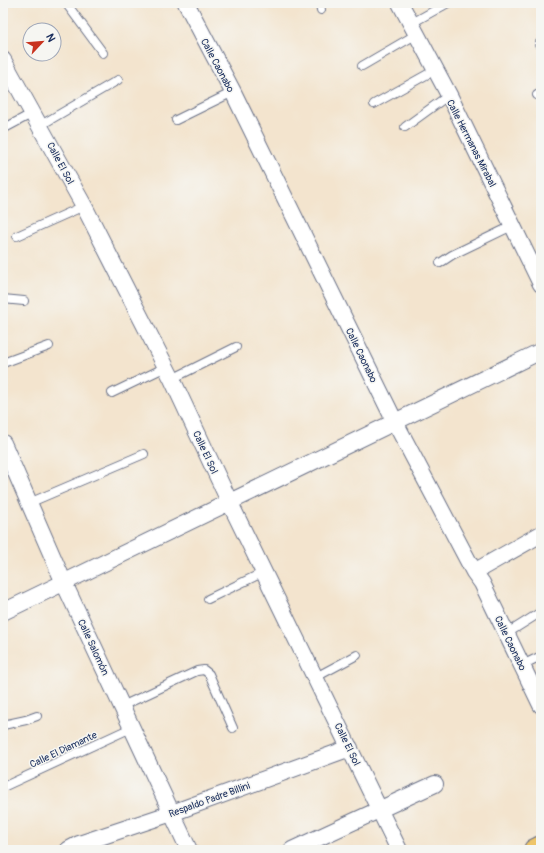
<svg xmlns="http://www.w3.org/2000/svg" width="544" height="853" font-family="Pangolin,sans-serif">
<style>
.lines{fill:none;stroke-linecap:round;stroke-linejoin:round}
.lane-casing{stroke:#676e85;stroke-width:10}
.street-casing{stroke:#676e85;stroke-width:18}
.highway-casing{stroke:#676e85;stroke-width:24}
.lane{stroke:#fff;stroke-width:8}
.street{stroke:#fff;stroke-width:16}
.highway{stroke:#eec569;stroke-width:22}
.labels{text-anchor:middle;stroke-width:3;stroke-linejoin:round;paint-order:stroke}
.street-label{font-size:10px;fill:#1b2f5e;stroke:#f6f6f2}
</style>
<rect width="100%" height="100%" fill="#f6f6f2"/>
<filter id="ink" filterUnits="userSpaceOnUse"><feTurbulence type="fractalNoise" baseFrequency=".025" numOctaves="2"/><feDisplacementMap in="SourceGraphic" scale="8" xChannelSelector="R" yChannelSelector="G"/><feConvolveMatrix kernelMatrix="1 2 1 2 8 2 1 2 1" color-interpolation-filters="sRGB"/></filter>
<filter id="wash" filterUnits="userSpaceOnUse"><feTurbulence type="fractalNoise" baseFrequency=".012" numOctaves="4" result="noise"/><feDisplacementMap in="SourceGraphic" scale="16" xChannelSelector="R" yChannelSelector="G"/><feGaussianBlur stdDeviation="0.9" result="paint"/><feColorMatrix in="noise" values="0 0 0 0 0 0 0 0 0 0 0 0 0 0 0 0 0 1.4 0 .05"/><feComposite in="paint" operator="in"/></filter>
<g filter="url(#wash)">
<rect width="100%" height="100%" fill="#f3e4ce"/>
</g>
<g filter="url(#ink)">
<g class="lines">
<g class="lane-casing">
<path id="lane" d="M66 3 103 53
M320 3 321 10
M412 23 448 3
M539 44 541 42
M362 66 417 34
M537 95 541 93
M374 104 435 70
M176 120 233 92
M41 125 118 80
M405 127 449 95
M3 129 33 113
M17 236 84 206
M440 263 452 255 514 225
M3 299 24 301
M3 363 49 346
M172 379 236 347
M112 393 166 367
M29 503 144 454
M208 599 264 572
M506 634 541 612
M522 665 541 656
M316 677 357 655
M122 706 197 671 204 670 209 674 233 728
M3 725 26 720 37 716
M3 787 131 728"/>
</g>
<g class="street-casing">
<path id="street" d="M186 3 233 92 395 422 474 572 482 583 541 705
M400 3 449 95 541 284
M3 60 84 206 172 379 229 501 399 850
M3 443 64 583 189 850
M474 572 541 534
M3 612 541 351
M68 850 79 844 172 813 350 748
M292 850 435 784"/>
</g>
<g class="highway-casing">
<path id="highway" d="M535 850 541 847"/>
</g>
<use href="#lane" class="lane"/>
<use href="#street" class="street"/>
<use href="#highway" class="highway"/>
</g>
</g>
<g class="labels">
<g class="street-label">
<text transform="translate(218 65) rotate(62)" y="4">Calle Caonabo</text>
<text transform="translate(472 143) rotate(63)" y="4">Calle Hermanas Mirabal</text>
<text transform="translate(61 163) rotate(62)" y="4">Calle El Sol</text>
<text transform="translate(362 355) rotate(64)" y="4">Calle Caonabo</text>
<text transform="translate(206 452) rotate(65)" y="4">Calle El Sol</text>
<text transform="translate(511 643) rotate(64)" y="4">Calle Caonabo</text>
<text transform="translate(94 647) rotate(65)" y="4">Calle Salomón</text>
<text transform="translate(348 744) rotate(64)" y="4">Calle El Sol</text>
<text transform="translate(63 749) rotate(-25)" y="4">Calle El Diamante</text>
<text transform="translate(209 799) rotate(-20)" y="4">Respaldo Padre Billini</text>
</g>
</g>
<rect width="544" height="853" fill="none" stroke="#f6f6f2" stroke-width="16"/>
<g transform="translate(42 42) rotate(64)"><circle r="19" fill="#f6f6f2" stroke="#9ea6b7"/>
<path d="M0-3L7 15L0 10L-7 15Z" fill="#c8321e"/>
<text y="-6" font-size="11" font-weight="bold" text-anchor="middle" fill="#1b2f5e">N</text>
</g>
</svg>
